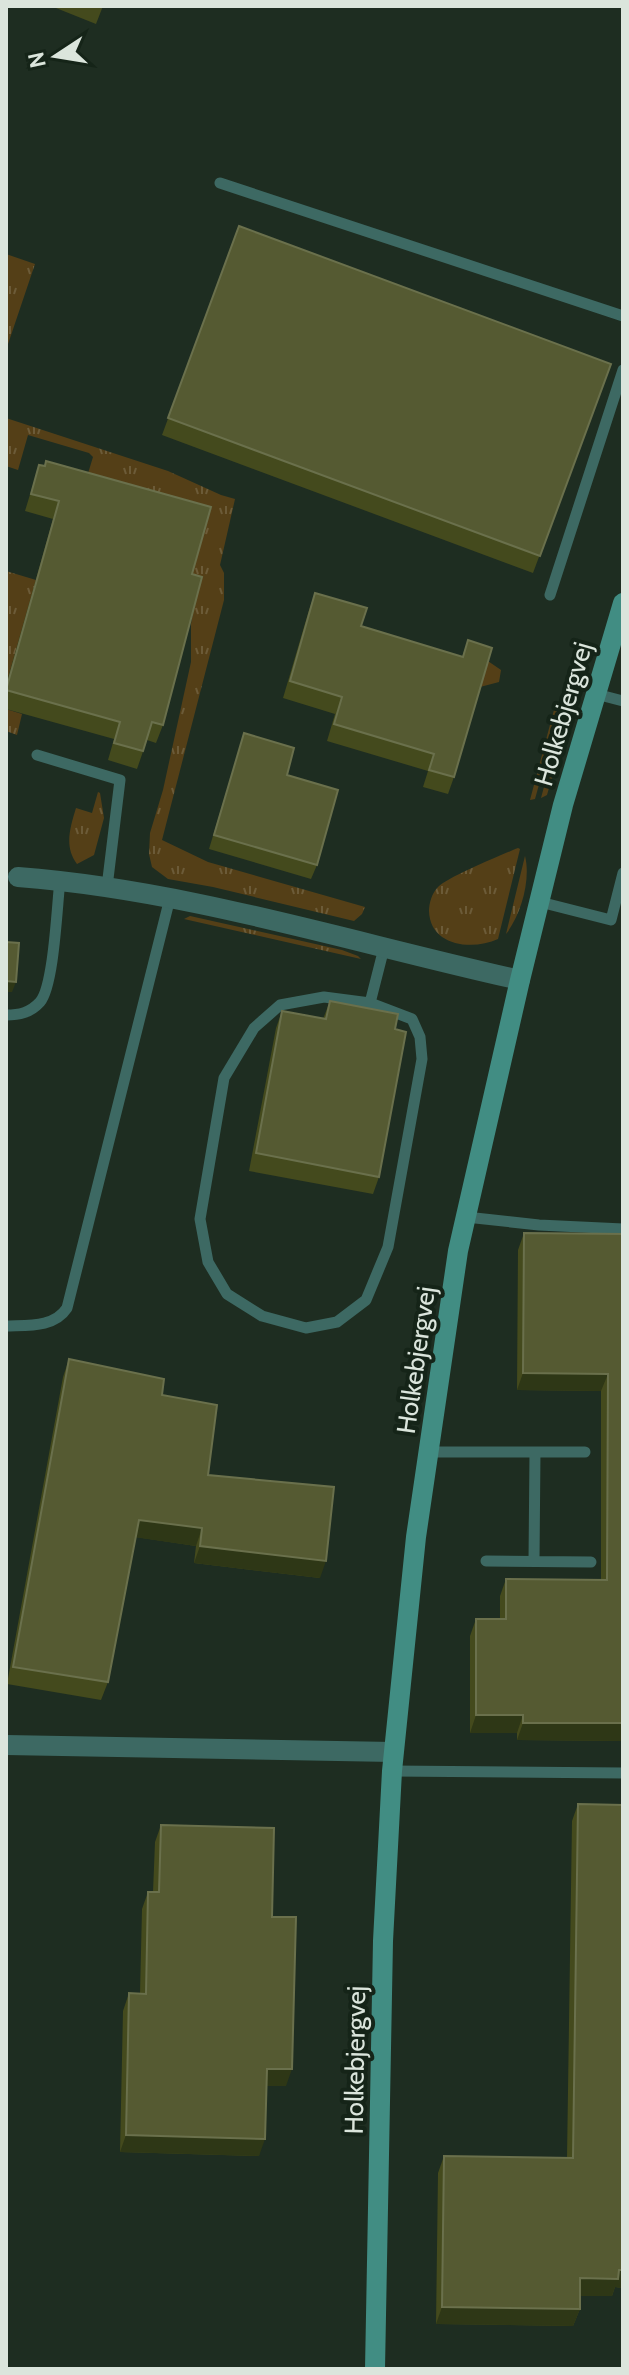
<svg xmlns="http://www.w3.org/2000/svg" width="629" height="2375" font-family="Cabin,sans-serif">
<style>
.grass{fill:url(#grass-tufts)}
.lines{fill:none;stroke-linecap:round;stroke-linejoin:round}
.lane{stroke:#3d6963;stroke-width:11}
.street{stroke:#3d6963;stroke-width:20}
.secondary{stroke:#418d83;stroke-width:20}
.wall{fill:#444a1d}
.shaded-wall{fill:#2e3716}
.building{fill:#555a32;stroke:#6a704c;stroke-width:2}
.labels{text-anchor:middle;stroke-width:8;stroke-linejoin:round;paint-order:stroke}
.street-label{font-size:26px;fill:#dbe5dc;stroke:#152418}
</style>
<defs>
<pattern id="grass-tufts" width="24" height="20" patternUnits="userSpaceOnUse" patternTransform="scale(2)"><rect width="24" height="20" fill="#543f17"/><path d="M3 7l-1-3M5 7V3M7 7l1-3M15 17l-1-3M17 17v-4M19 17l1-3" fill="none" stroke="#6c5b38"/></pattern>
</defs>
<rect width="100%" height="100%" fill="#1e2d21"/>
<path class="grass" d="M6 254 35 264 6 350Z
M6 418 168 471 221 495 235 499 220 565 224 573V600L162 840 208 862 365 907 362 914 354 921 213 887 168 879 152 867 149 854 150 833 163 790 191 662V624L196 595 83 490 93 457 89 453 28 435 18 470 6 466Z
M6 571 36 580 6 685Z
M482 657 501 670 499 682 480 687Z
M555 706 560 709 535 799 530 800Z
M6 709 22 714 17 735 6 731Z
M564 714 568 721 547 795 541 798Z
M98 792 100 793 104 818 94 855 77 864C64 847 70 828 76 808L92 813Z
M518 848 520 849 498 939C472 951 430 946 429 911 429 903 432 893 438 887 448 877 501 855 518 848Z
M525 856C531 880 521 915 506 934Z
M190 916 342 950 358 956 361 959 184 919Z"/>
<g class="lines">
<path class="lane" d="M220 183 623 316
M550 595 623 370
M596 694 623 701
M37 755 120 780 107 887
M540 902 611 920 623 873
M370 1003 412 1019 420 1037 422 1059 388 1247 366 1300 337 1322 306 1328 262 1316 227 1294 208 1262 200 1219 224 1078 254 1028 280 1005 324 997 370 1003 384 948
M6 1015C19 1015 30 1013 40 1002 54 986 57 905 60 880
M466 1217 539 1225 623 1229
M6 1326C27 1325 54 1328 67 1308L170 898
M429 1452H585
M486 1561 591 1562
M534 1561 535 1452
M392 1771 623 1773"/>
<path class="street" d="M18 877C188 890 353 943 520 980
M6 1745 393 1752"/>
<path class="secondary" d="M375 2369 383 1941 392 1771 416 1537 458 1251 520 980 563 805 623 603"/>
</g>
<path class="wall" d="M51 6H103L96 24Z
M239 226 611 364 533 573 162 435Z
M39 465 192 574 163 725 156 743 147 740 137 769 108 760 114 739 6 709V685L53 519 25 511Z
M315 593 361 626 462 657 468 640 454 777 448 794 423 787 428 771 327 741 335 714 283 698 309 610Z
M244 733 287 775 317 865 311 879 209 849Z
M330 1001 395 1029 379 1177 373 1194 249 1171 276 1028 282 1011 323 1019Z
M524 1233 623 1234V1741L517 1740V1733H470V1636L476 1619H500V1596L506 1579 601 1580V1391L517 1390 518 1250Z
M69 1359 162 1395 208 1475 320 1578 194 1563 196 1546 136 1537 108 1682 101 1700 7 1684 63 1377Z
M578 1804 623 1805V2288L615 2287 612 2296H580V2309L573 2326 436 2324 438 2173 444 2156 567 2158 572 1821Z
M161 1825 272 1917 286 2086H267L259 2156 120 2152 123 2011 129 1993 140 1994 142 1909 148 1892H153L155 1842Z"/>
<path class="shaded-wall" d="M6 981 16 982 12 992H6Z
M523 1373 608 1374 601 1391 517 1390Z
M139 1520 202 1528 196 1546 133 1537Z
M200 1546 326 1561 320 1578 194 1563Z
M476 1715H523L517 1733H470Z
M523 1723H623V1741L517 1740Z
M267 2069H292L286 2086H261Z
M126 2135 265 2139 259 2156 120 2152Z
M619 2270H623V2288L615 2287 612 2296H574L580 2278Z
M442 2307 580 2309 573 2326 436 2324Z"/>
<path class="building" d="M239 226 611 364 540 556 168 418Z
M46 461 211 507 192 574 202 577 163 725 152 722 143 751 114 743 120 722 6 690 59 501 31 494 39 465 45 466Z
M315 593 367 608 361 626 463 657 468 640 492 648 454 777 429 770 434 754 334 724 342 697 290 681Z
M244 733 294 748 287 775 338 790 317 865 214 835Z
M6 942 19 943 16 982 6 981Z
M330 1001 398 1014 395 1029 406 1032 379 1177 256 1153 282 1011 326 1019Z
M524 1233 623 1234V1723H523V1715H476V1619H506V1579L607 1580 608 1374 523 1373Z
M69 1359 164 1379 162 1395 217 1405 208 1475 334 1487 326 1561 200 1546 202 1528 139 1520 108 1682 13 1667Z
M578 1804 623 1805V2270H619L618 2279 580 2278V2309L442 2307 444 2156 573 2158Z
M161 1825 274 1828 272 1917H296L292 2069H267L265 2139 126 2135 129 1993 146 1994 148 1892H159Z"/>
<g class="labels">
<g class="street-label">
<text transform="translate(563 714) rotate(-74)" y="9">Holkebjergvej</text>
<text transform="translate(416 1360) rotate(-82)" y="9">Holkebjergvej</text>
<text transform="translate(355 2060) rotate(-89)" y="9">Holkebjergvej</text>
</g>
</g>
<rect width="629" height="2375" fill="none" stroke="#dbe5dc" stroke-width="16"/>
<g transform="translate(56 56) rotate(258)" stroke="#152418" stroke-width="6" paint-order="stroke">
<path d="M0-6L14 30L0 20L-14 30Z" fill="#dbe5dc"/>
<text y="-12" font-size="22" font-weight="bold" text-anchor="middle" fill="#dbe5dc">N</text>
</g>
</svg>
